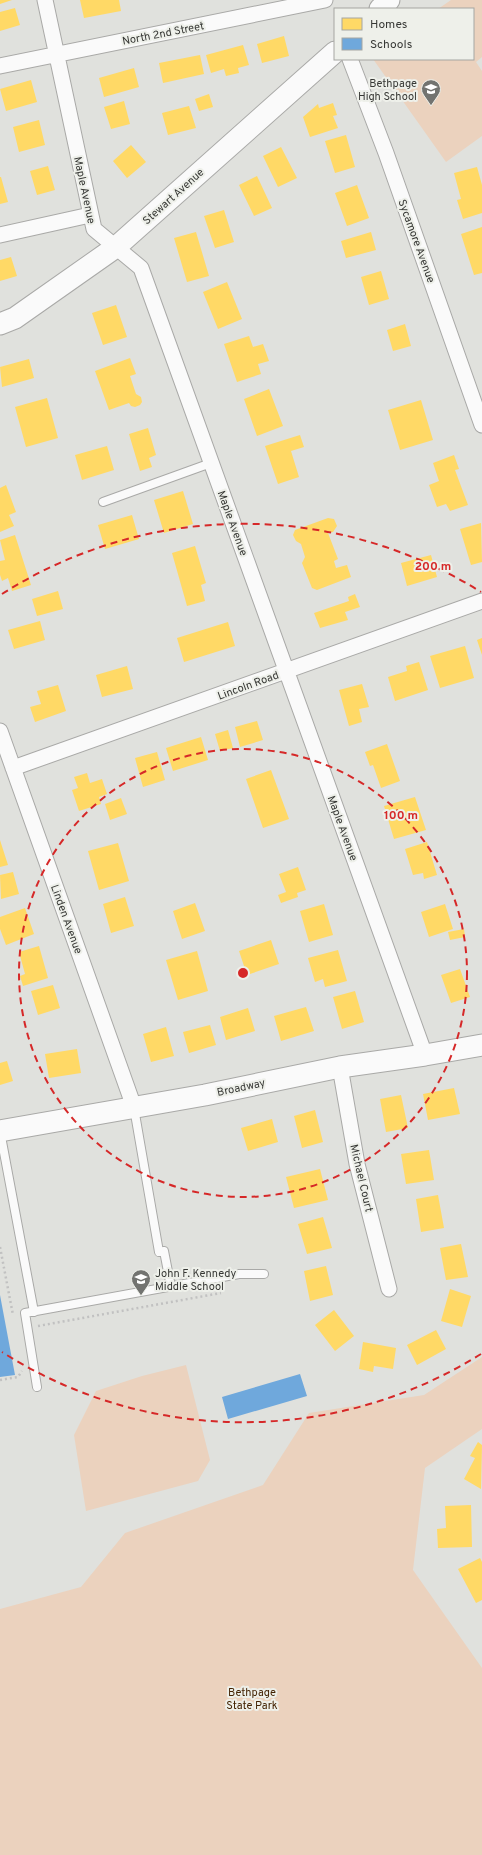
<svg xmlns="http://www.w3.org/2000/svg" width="482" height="1855" font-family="Overpass,sans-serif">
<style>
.green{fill:#ebd2be}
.homes{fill:#ffd966}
.schools{fill:#6fa8dc}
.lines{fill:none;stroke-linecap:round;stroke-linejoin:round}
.lane-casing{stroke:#a9a9a7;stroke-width:10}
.street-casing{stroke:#a9a9a7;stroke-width:17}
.secondary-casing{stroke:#a9a9a7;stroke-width:23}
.path{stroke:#c1c1c1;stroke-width:2.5;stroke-dasharray:2 3;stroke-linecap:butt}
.lane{stroke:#fafafa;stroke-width:8}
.street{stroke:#fafafa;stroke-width:15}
.secondary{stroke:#fafafa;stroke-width:21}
.ring{fill:none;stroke:#d62828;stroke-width:2;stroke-dasharray:7 5}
.labels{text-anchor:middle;stroke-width:4;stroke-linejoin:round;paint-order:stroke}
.street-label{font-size:11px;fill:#373835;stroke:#eef0ea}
.poi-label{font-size:11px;fill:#373835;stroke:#eef0ea;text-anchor:end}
.park-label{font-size:11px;fill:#442303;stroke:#eef0ea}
.centre{fill:#d62828;stroke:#eef0ea;stroke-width:2}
.ring-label{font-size:12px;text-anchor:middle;font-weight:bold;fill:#d62828;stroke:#eef0ea;stroke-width:4;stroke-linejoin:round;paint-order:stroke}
</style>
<rect width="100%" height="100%" fill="#e0e1dd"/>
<path class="green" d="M451 0H482V57L476 62 482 71V136L446 162 373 59H473V9H438Z
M482 1357V1429L425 1468 413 1570 482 1668V1855H0V1609L81 1587 125 1533 263 1485 309 1413 424 1395Z
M186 1365 210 1460 198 1481 86 1511 74 1435 96 1391 142 1376Z"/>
<path class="homes" d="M0 0H12L0 4Z
M80 0H119L121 11 84 18Z
M15 8 20 25 0 31V12Z
M284 36 289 56 262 63 257 44Z
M243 45 249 65 238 68 239 73 226 76 224 69 211 73 206 55Z
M200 55 204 74 163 83 159 63Z
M134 68 139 87 104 97 99 78Z
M31 80 37 102 6 111 0 89Z
M209 94 213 107 199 111 195 99Z
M124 101 130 124 111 129 104 107Z
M333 103 337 115 333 116 338 128 310 137 303 117 318 104 319 108Z
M189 106 196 128 168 135 162 113Z
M39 120 45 145 19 152 13 127Z
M346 135 355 167 335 173 325 141Z
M131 145 146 162 127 178 113 161Z
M281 147 297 178 278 187 263 156Z
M48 166 55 190 37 195 30 171Z
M477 167 482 185V213L463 219 457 200 461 199 454 173Z
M257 176 272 208 254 216 239 185Z
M0 177H1L8 202 0 204Z
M357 185 369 218 347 226 335 193Z
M224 210 234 242 215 248 204 216Z
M482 227V273L474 275 461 234Z
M196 232 209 276 187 282 174 238Z
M371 232 376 250 346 258 341 241Z
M11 257 17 276 0 281V260Z
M381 271 389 299 369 305 361 277Z
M227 282 242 319 218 329 203 292Z
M116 305 127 337 103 345 92 313Z
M405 324 411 346 393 351 387 330Z
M249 336 253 347 263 344 269 361 258 364 261 374 237 382 224 344Z
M130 358 136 374 130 376 136 394 141 397 142 402 140 405 135 407 131 406 129 403 109 410 95 371Z
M29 359 34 378 2 387 0 367Z
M269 389 283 426 257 436 244 399Z
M47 398 58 438 26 447 15 407Z
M421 400 433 440 400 450 388 410Z
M148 428 156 455 149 458 152 467 140 471 129 434Z
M300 435 304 447 291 451 299 477 278 484 265 446Z
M107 446 114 470 82 480 75 455Z
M454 455 459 469 455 470 468 505 450 511 446 504 437 507 429 485 439 481 433 463Z
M6 485 16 512 9 515 14 526 0 532V488Z
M183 491 193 524 164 533 154 500Z
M132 515 139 539 105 549 98 525Z
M328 518 334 519 337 526 333 532 328 533 338 559 334 561 336 568 347 565 351 577 317 590 312 588 302 563 305 557 301 544 296 541 293 535 295 530Z
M481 523 482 562 471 565 460 529Z
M15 535 31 585 12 591 8 578 2 581 0 575V561L5 560 0 540Z
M195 546 206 583 201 585 205 601 187 606 172 553Z
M431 555 437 577 407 586 401 563Z
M58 591 63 609 37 616 32 599Z
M355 594 360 607 345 612 348 620 320 628 314 613 349 601 348 597Z
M40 621 45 640 14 649 8 630Z
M228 622 235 646 184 662 177 638Z
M482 638V655L477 640Z
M465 646 474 678 440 688 430 656Z
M419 662 428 690 395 701 388 677 407 671 406 666Z
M127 666 133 689 102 697 96 675Z
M362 684 369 707 359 709 362 722 349 726 339 690Z
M58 685 66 711 35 722 30 707 41 704 37 691Z
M257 721 263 740 240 747 235 727Z
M228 730 233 748 220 751 215 734Z
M201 737 208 760 173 771 166 748Z
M387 744 400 781 381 788 373 765 370 766 365 752Z
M157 752 165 780 143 787 135 758Z
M271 770 289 819 263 828 246 779Z
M87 773 90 783 102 779 107 794 99 797 101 804 79 811 72 790 78 788 74 777Z
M415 797 426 830 394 839 384 806Z
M121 798 127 814 110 820 105 804Z
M0 840 8 865 0 867Z
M427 842 437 875 424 879 423 873 413 875 405 849Z
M118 843 129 881 99 890 88 851Z
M298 867 306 890 297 893 298 897 281 903 278 895 286 892 279 874Z
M13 872 19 894 1 899 0 875Z
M125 897 134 926 111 933 103 904Z
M195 903 205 931 182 939 173 911Z
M324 904 333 935 309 942 300 911Z
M445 904 453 929 429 937 421 912Z
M25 908 34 934 6 945 0 929V917Z
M464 929 465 937 450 940 448 932Z
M271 940 279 964 247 975 239 951Z
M39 946 48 978 23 986 20 976 25 974 19 952Z
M338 950 347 981 325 987 323 979 315 982 308 958Z
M197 951 208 991 178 1000 166 960Z
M460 969 470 997 451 1003 441 975Z
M53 985 60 1008 38 1015 31 991Z
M355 991 364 1022 342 1029 333 997Z
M306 1007 314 1031 281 1041 274 1016Z
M248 1008 255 1031 226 1040 220 1017Z
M210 1025 216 1045 189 1053 183 1032Z
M166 1027 174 1056 151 1062 143 1034Z
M77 1049 81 1073 49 1078 45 1054Z
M7 1061 13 1081 0 1085V1063Z
M454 1088 460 1114 428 1120 423 1094Z
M401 1095 408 1128 386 1132 380 1099Z
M315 1110 323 1142 302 1148 294 1116Z
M272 1119 278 1142 248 1151 241 1128Z
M429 1150 434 1180 406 1184 401 1154Z
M320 1169 328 1200 294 1208 286 1177Z
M438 1195 444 1228 421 1232 416 1199Z
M323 1217 332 1248 307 1254 298 1224Z
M461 1244 468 1277 446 1280 440 1248Z
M326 1266 333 1295 310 1301 304 1271Z
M450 1289 471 1296 462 1327 441 1321Z
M334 1310 354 1336 335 1351 315 1325Z
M436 1330 446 1349 417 1365 407 1345Z
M363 1342 396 1348 393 1369 374 1366 373 1372 359 1369Z
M478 1442 482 1445 481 1489 464 1479 475 1458 470 1456Z
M471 1505 472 1547 438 1548 437 1529 446 1528 445 1506Z
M480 1558 482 1562V1600L476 1603 458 1569Z"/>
<path class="schools" d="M0 1295 15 1375 0 1377Z
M300 1374 307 1396 228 1419 222 1397Z"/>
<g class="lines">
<g class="lane-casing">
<path id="lane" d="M103 502 211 463
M134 1108 159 1252 164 1251 171 1287
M0 1131 34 1312
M37 1387 25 1313 239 1274H264"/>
</g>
<g class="street-casing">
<path id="street" d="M45 0 94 229 141 268 425 1055
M350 59 386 153 482 425
M0 66 325 0
M0 235 90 215
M0 731 134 1107
M13 768 482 601
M340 1067 357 1164 389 1289"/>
</g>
<g class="secondary-casing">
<path id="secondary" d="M380 9 389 0
M0 324 15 318 116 247 335 52
M0 1131 205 1095 340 1067 425 1055 482 1045"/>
</g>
<path class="path" d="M0 1247 13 1315
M38 1326 221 1293
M0 1380 18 1377 22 1371"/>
<use href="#lane" class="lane"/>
<use href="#street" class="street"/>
<use href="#secondary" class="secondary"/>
</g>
<g class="ring">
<circle cx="243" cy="973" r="224"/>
<path d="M481 1354A449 449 0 0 1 2 1352M2 594A449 449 0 0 1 481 592"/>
</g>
<defs>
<g id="school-pin" transform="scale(1)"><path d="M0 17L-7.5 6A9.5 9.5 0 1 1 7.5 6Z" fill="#727370" stroke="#eef0ea"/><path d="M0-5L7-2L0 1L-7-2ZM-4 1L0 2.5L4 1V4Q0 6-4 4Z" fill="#fff"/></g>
</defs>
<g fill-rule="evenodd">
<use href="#school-pin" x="431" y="89"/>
<use href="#school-pin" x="141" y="1279"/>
</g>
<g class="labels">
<g class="street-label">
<text transform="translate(163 33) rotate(-11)" y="4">North 2nd Street</text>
<text transform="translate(85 190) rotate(78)" y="4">Maple Avenue</text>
<text transform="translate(173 196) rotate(-42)" y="4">Stewart Avenue</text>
<text transform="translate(417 241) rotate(70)" y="4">Sycamore Avenue</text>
<text transform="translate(233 523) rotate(70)" y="4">Maple Avenue</text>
<text transform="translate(248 685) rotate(-20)" y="4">Lincoln Road</text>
<text transform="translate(343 828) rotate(70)" y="4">Maple Avenue</text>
<text transform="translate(67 919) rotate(70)" y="4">Linden Avenue</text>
<text transform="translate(241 1087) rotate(-12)" y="4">Broadway</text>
<text transform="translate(362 1178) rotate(77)" y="4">Michael Court</text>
</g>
<g class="poi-label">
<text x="417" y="87">Bethpage<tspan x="417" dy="13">High School</tspan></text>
<text x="155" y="1277" text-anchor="start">John F. Kennedy<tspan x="155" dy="13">Middle School</tspan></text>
</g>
<g class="park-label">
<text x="252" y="1696">Bethpage<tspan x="252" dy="13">State Park</tspan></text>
</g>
</g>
<circle cx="243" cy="973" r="6" class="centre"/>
<g class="ring-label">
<text x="433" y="570">200 m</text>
<text x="401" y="819">100 m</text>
</g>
<rect x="334" y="8" width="140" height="52" fill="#eef0ea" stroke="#a5a6a2"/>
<rect x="342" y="18" width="20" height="12" fill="#ffd966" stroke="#a5a6a2"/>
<text x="370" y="28" font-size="12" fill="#373835">Homes</text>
<rect x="342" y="38" width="20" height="12" fill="#6fa8dc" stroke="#a5a6a2"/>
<text x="370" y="48" font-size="12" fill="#373835">Schools</text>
</svg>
